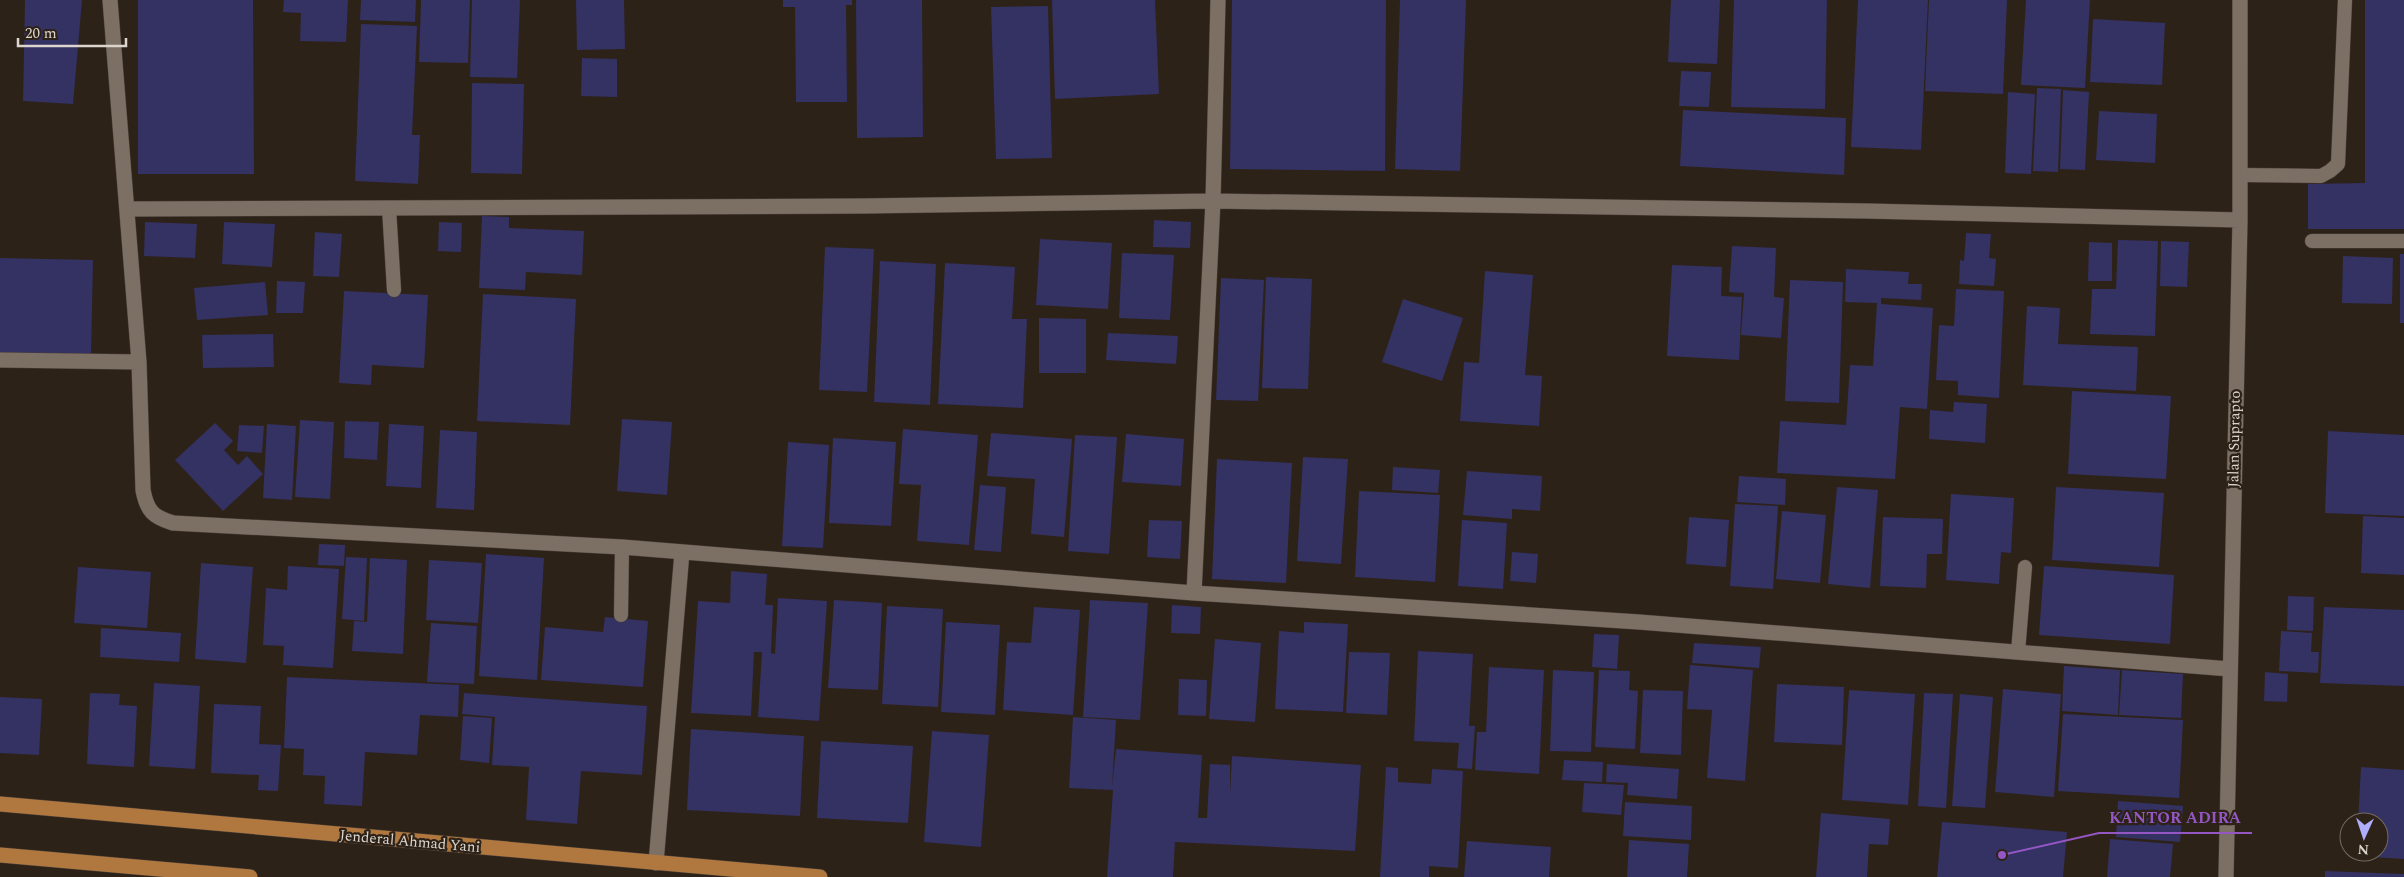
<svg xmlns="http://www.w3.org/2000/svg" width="2404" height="877" font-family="Spectral,serif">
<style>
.building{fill:#343163}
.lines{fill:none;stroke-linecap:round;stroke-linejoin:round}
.service-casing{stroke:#494039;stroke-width:15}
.minor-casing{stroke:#494039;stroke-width:16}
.trunk-casing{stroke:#494039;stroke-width:16}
.service{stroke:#7c6f63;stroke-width:14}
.minor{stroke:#7c6f63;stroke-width:15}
.trunk{stroke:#b0783e;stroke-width:15}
.labels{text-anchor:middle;stroke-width:4.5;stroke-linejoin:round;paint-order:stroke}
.street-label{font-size:15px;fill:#dcd5ce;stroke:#2d2218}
.leader{fill:none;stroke:#9356c3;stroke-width:2}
.callout-dot{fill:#9356c3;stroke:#2d2218;stroke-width:2}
.callout-label{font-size:16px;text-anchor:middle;font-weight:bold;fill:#9356c3;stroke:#2d2218;stroke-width:4.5;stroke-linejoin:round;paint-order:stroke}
</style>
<rect width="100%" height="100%" fill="#2d2218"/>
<path class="building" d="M25 0H82L73 104 23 101Z
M138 0H253L254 174H138Z
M284 0H348L346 42 300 41 301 13 283 12Z
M361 0H416L415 22 360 20Z
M421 0H470L468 63 419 62Z
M472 0H520L517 78 470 77Z
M576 0H624L625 49 577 50Z
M783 0H852V5H846L847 102H796L795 7H783Z
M856 0H922L923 137 857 138Z
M1052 0H1155L1159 94 1055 99Z
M1232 0H1386L1385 171 1230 169Z
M1400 0H1466L1460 171 1395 169Z
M1671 0H1720L1717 64 1668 62Z
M1734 0H1827L1825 109 1731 107Z
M1858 0H1928L1921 150 1851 147Z
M1929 0H2007L2003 94 1925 91Z
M2026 0H2090L2085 88 2021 85Z
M2365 0H2404V229H2308V184L2365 183Z
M1048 6 1052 158 996 159 991 7Z
M2093 19 2165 23 2162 85 2090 82Z
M361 24 417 26 412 135H420L418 184 355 181Z
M582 58 617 59V97L581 96Z
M1681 71 1711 72 1709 107 1679 106Z
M472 83 524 84 522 174 471 173Z
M2037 88 2061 89 2058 172 2033 171Z
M2063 90 2089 92 2085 170 2060 169Z
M2008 92 2035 94 2031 174 2005 173Z
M1683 110 1846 118 1844 175 1680 166Z
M2099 111 2157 114 2155 163 2096 160Z
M482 216 509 217V228L584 231 582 275 526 272 525 290 479 288Z
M1154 220 1191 222 1190 248 1153 247Z
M145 222 197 224 195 258 144 256Z
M224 222 275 224 272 267 222 264Z
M439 222 462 223 461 252 438 251Z
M315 232 342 234 339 277 313 276Z
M1966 233 1991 234 1989 258 1996 259 1994 286 1959 284 1960 260 1964 261Z
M1040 239 1112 243 1108 309 1036 305Z
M2118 240 2158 241 2155 336 2090 334 2092 289H2116Z
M2161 241 2189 242 2187 287 2160 286Z
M2089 242 2112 243V281H2088Z
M1732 246 1776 248 1774 297 1784 298 1781 338 1741 335 1744 293 1729 292Z
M825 247 874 249 867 392 819 390Z
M1122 253 1174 255 1170 320 1119 318Z
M2400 254H2404V323H2400Z
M2343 256 2393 258 2392 304 2342 303Z
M0 258 93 260 91 355 0 353Z
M880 261 936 264 930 405 874 402Z
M945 263 1015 267 1012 319H1027L1023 408 938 404Z
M1672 265 1722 267 1721 296 1742 297 1739 360 1667 356Z
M1846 269 1909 272 1908 284H1922L1921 300 1881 298V304L1933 308 1927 409 1900 407 1895 479 1777 473 1780 421 1846 425 1850 365 1873 366 1877 303 1845 302Z
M1485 271 1533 275 1525 375 1542 376 1539 426 1460 421 1464 362 1479 363Z
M1266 277 1312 279 1308 389 1262 388Z
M1221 278 1264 280 1258 401 1216 400Z
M1790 280 1843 282 1839 403 1785 401Z
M277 281 305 282 303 313H276Z
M265 282 268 315 197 320 194 288Z
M1956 289 2004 291 1999 398 1958 395V381L1936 380 1939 325 1954 326Z
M344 291 428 295 424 368 372 365 371 385 339 383Z
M483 294 576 299 570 425 477 421Z
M1403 299 1463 318 1442 381 1382 362Z
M2027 306 2060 308 2058 344 2138 347 2136 391 2023 385Z
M1039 318 1086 319V373H1039Z
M1108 333 1178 336 1176 364 1106 360Z
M273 334 274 367 203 368 202 335Z
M2072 391 2171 396 2166 479 2068 474Z
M1954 402 1987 404 1985 443 1929 439 1930 410 1953 412Z
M622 419 672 422 667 495 617 491Z
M300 420 334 422 330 499 295 497Z
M345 421 379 422 377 460 344 458Z
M215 423 233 441 224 450 238 465 247 456 263 474 223 511 175 460Z
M267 424 296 426 292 500 263 498Z
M389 424 424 426 421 488 386 486Z
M239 425 264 426 262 453 237 451Z
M903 429 978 435 969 545 917 541 921 485 899 484Z
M440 430 477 432 474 510 436 508Z
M2328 431 2404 435V516L2325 513Z
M991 433 1072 439 1064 537 1031 534 1035 479 987 476Z
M1126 434 1184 439 1181 486 1122 482Z
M1075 435 1117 437 1109 554 1068 551Z
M833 438 896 442 891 526 829 523Z
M788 442 829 445 823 548 782 546Z
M1303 457 1348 459 1341 564 1297 561Z
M1217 459 1292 463 1286 583 1212 579Z
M1393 467 1440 470 1438 493 1392 490Z
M1467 471 1542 476 1540 511 1512 509V519L1463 515Z
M1739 476 1786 479 1785 505 1737 502Z
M980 485 1006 487 1001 552 974 550Z
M1837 487 1878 490 1870 588 1828 584Z
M2056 487 2164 493 2159 567 2052 560Z
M1359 491 1440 495 1435 582 1355 577Z
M1951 494 2014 498 2011 553 2001 552 1999 584 1946 580Z
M1735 504 1778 506 1773 589 1730 586Z
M1782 511 1826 515 1820 583 1776 579Z
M2363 516 2404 518V575L2361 573Z
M1689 517 1729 520 1726 567 1686 564Z
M1883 517 1943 519 1942 554H1927L1926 588 1880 586Z
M1149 520 1182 521 1180 559 1147 557Z
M1462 520 1507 523 1503 589 1458 586Z
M319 544 345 545 344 566 318 565Z
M1512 552 1538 554 1536 583 1510 581Z
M486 554 544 558 537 680 479 676Z
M346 557 367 558 364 621 342 619Z
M370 558 407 560 403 654 352 651 354 621 367 622Z
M429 560 482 563 478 623 426 620Z
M201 563 253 567 246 663 195 659Z
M288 566 339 569 333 668 283 665 284 646 263 645 266 588 287 590Z
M2044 566 2174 575 2170 644 2039 635Z
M78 567 151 572 147 628 74 623Z
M731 571 767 574 765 605H773L771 653 775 654 778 598 827 601 819 721 758 717 762 652H754L751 716 691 713 698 601 730 603Z
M2288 596 2314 597 2313 631 2287 630Z
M834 600 882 603 878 690 828 688Z
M1090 600 1148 603 1140 720 1083 717Z
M1172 605 1201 607 1200 634 1171 633Z
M887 606 943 609 938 707 882 704Z
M1034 607 1080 610 1073 715 1003 710 1007 642 1031 643Z
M2324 607 2404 610V686L2320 683Z
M605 617 648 621 643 687 541 680 545 627 603 632Z
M946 622 1000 625 995 715 941 712Z
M1304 622 1348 624 1343 712 1275 709 1279 631 1304 633Z
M431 623 477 626 474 684 427 682Z
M101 628 181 633 179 662 100 657Z
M2281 631 2312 633 2311 652H2319L2318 673 2279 671Z
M1594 634 1619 635 1617 669 1592 667Z
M1215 639 1261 643 1255 722 1209 719Z
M1694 643 1761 647 1759 668 1692 663Z
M1418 651 1473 654 1469 726H1475L1472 769 1457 768 1459 743 1414 741Z
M1349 652 1390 653 1387 715 1346 713Z
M1690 665 1753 670 1745 781 1707 778 1712 710 1687 709Z
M2064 666 2120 670 2118 715 2062 711Z
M1489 667 1544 670 1539 774 1475 770 1477 732H1486Z
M1553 670 1594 672 1591 752 1550 751Z
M1599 670 1630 671 1629 690 1638 691 1635 749 1595 747Z
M2122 670 2183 674 2181 718 2119 715Z
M2265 672 2288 674 2287 702 2264 701Z
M287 677 459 685 458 717 420 715 417 755 365 752 362 806 324 804 325 776 303 775 304 749 284 748Z
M1179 679 1207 680 1206 716 1178 715Z
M154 683 200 686 195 769 149 766Z
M1777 684 1844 687 1842 745 1774 742Z
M2003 689 2061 694 2054 797 1995 792Z
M1643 690 1683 691 1681 755 1640 753Z
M1849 690 1915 694 1908 805 1842 800Z
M90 693 120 694 119 705 137 706 134 767 87 764Z
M464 693 647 706 642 775 581 771 577 824 526 820 529 767 492 765 495 717 462 714Z
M1924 693 1953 694 1946 808 1918 806Z
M1960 694 1993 697 1985 808 1952 806Z
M0 697 42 699 39 755 0 753Z
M214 704 261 706 259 744 281 745 278 791 258 790 259 775 211 773Z
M2063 714 2183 720 2179 798 2058 791Z
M463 716 492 718 489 763 460 760Z
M1073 717 1116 720 1112 787 1116 749 1202 755 1198 818H1207L1210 764 1230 765V794L1232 756 1361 765 1355 851 1175 842 1173 877H1107L1113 790 1069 788Z
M691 729 804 736 800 816 687 810Z
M932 731 989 735 981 847 924 842Z
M821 741 913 746 908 823 817 818Z
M1564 760 1603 762 1602 782 1562 780Z
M1607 764 1679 769 1677 799 1627 795 1628 783 1606 782Z
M1386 767 1398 768V782L1431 784 1432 769 1463 771 1458 868 1429 866V877H1380Z
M2361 767 2404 770V859L2356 856V852H2379V822H2358Z
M1584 783 1624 785 1621 815 1582 812Z
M2118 801 2183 806 2180 842 2116 837Z
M1625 802 1692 806 1691 840 1623 836Z
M1821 813 1890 819 1888 845 1869 844 1867 877H1816Z
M1942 822 2067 832 2063 877H1937Z
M2110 839 2173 844 2170 877H2107Z
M1629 840 1689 844 1687 877H1627Z
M1467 841 1551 847 1549 877H1464Z
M2325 871 2404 874V877H2325Z"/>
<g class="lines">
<g class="service-casing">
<path id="service" d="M2240 175 2321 176 2330 171 2338 164 2345 0
M389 208 394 290
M2312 241H2404
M621 615 622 547
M2018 652 2025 567"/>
</g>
<g class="minor-casing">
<path id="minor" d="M110 0 139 362 143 490C147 511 153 517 173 523L622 547 1194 593 1639 622 2230 669
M128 209 864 206 1213 201 1867 211 2240 220
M0 360 139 362
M1194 593 1213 201 1218 0
M656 863 682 552
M2226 877 2240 220V0"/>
</g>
<g class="trunk-casing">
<path id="trunk" d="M0 804 820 877
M0 855 250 877"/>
</g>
<use href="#service" class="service"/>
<use href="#minor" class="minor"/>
<use href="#trunk" class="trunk"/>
</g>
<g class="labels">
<g class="street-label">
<text transform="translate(2234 439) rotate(-89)" y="5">Jalan Suprapto</text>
<text transform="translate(410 841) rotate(5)" y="5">Jenderal Ahmad Yani</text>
</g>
</g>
<path class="leader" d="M2002 855L2099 833H2252"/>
<circle class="callout-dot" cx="2002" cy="855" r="5"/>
<g class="callout-label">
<text x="2175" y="823">KANTOR ADIRA</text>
</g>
<g transform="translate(2364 837) rotate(183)"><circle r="24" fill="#2d2218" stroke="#736a61"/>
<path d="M0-4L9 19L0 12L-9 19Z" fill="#aeaefa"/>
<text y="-8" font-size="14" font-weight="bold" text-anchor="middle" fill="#dcd5ce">N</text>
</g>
<path d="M18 38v8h108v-8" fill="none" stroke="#dcd5ce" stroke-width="2.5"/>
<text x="25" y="38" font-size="15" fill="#dcd5ce" stroke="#2d2218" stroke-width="4" paint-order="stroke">20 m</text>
</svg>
